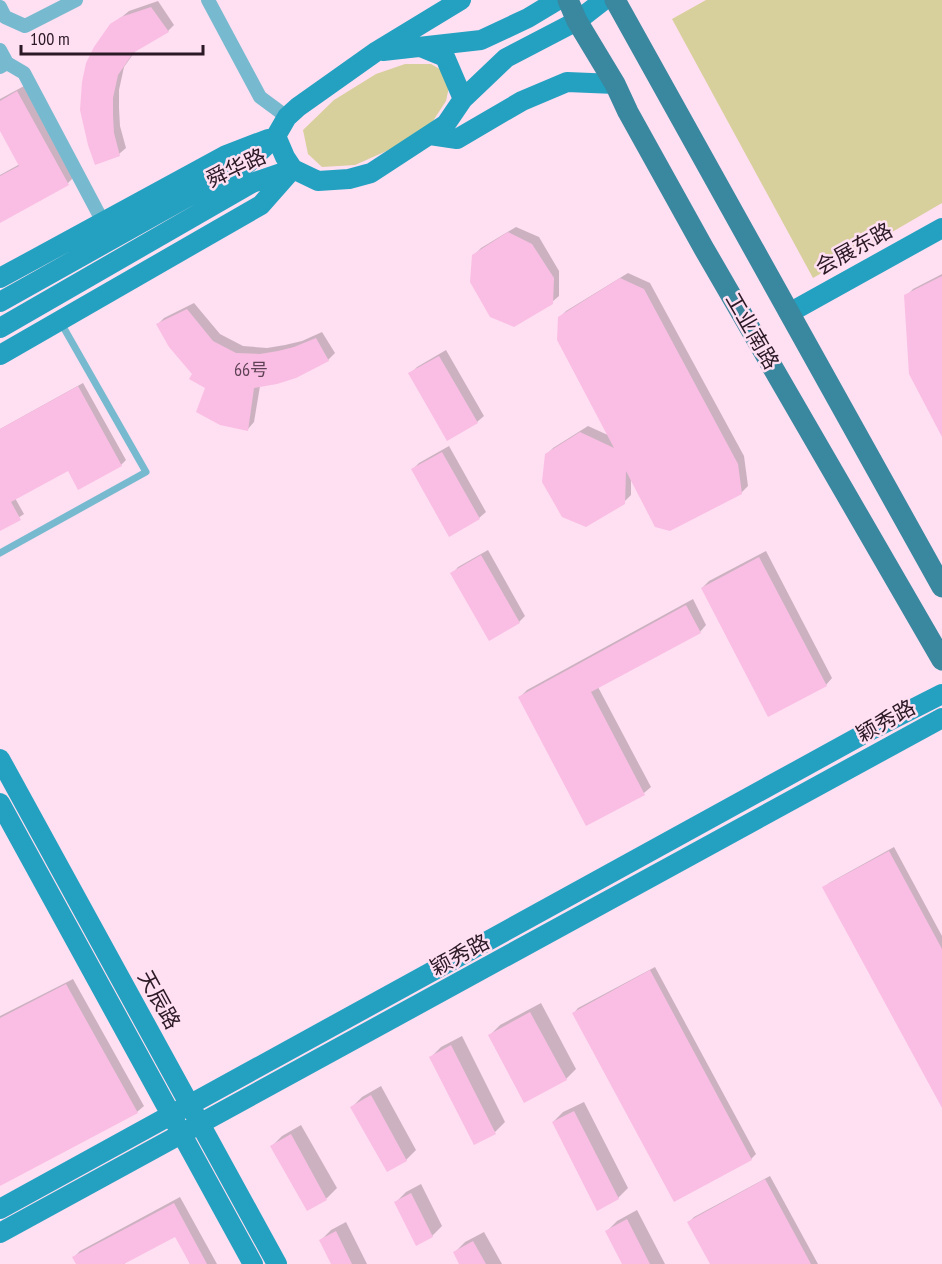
<svg xmlns="http://www.w3.org/2000/svg" width="942" height="1264" font-family="'PT Sans Narrow','Noto Sans SC',sans-serif">
<style>
.green{fill:#d7d09c}
.shadow{fill:#0003}
.building{fill:#fabee4}
.lines{fill:none;stroke-linecap:round;stroke-linejoin:round}
.lane{stroke:#77bacf;stroke-width:7}
.street{stroke:#77bacf;stroke-width:14}
.secondary{stroke:#24a1c1;stroke-width:20}
.primary{stroke:#3988a0;stroke-width:21}
.labels{text-anchor:middle;stroke-width:5;stroke-linejoin:round;paint-order:stroke}
.number-label{font-size:18px;fill:#5f4255}
.street-label{font-size:21px;fill:#2b1925;stroke:#ffdff2}
</style>
<rect width="100%" height="100%" fill="#ffdff2"/>
<path class="green" d="M706 0H942V203L813 278 672 19Z
M405 64H431L445 72 449 87 446 101 431 124 391 149 355 165 322 167 308 154 303 130 334 100 376 74Z"/>
<path class="shadow" d="M158 1 174 25 168 31 136 50 124 67 119 90V108L120 126 126 148 119 154 96 163 112 25 129 11Z
M24 86 74 177 68 183 0 221V175L20 164 0 128V99Z
M516 227 539 237 559 271V296L552 302 474 255 481 248Z
M628 273 650 283 744 456 748 486 741 493 631 478V495L624 502 546 455 553 448 588 426 610 436 559 318 566 311Z
M942 274V434L906 296 913 289Z
M194 303 220 334 243 346 267 348 285 345 302 341 322 332 335 353 328 360 260 386 254 422 248 429 193 373 158 324 164 318Z
M446 350 484 416 477 422 410 374 417 367Z
M83 383 126 460 121 465 68 469 15 498 24 514 0 530V429Z
M449 446 486 512 479 518 413 469 419 463Z
M488 550 525 616 519 622 452 574 458 567Z
M766 551 832 678 826 685 702 588 709 581Z
M693 599 706 625 700 632 598 687 651 787 644 793 520 697 527 690Z
M894 847 942 936V1104L824 888 829 883Z
M655 967 756 1154 751 1159 574 1013 578 1008Z
M73 979 144 1106 137 1112 0 1184V1016Z
M541 1003 576 1069 566 1079 490 1035 500 1025Z
M462 1036 505 1122 495 1132 475 1143 431 1057 441 1047Z
M381 1086 416 1150 406 1160 387 1170 352 1107 362 1097Z
M584 1102 628 1188 618 1198 553 1122 563 1112Z
M301 1125 337 1188 327 1198 307 1209 272 1146 282 1136Z
M770 1176 818 1264H712L689 1222 694 1217Z
M421 1184 442 1226 432 1236 396 1202 406 1192Z
M180 1197 217 1264H190L176 1235 124 1262 125 1264H78L74 1257 80 1251Z
M637 1210 665 1264H623L607 1231 617 1221Z
M346 1222 367 1264H333L321 1240 331 1230Z
M484 1232 502 1264H461L455 1252 465 1242Z"/>
<path class="building" d="M151 7 169 32 133 53 118 75 113 98V116L114 133 120 156 95 165 88 145 80 110 82 82 86 63 94 47 110 24 121 17Z
M17 91 69 185 0 223V176L19 166 0 131V101Z
M508 232 532 244 554 278 553 304 514 327 490 317 470 282 472 255Z
M942 276V437L909 374 904 295Z
M620 278 644 289 738 464 742 494 670 531 655 527 626 471 625 504 586 527 562 517 542 482 545 454 580 432 614 448 557 340 558 317Z
M187 309 213 341 236 353 260 354 278 351 294 347 316 338 329 361 296 378 277 384 254 388 248 431 220 425 196 412 205 388 189 379 192 374 169 347 156 324Z
M439 356 478 423 447 441 408 373Z
M78 386 122 466 78 490 68 471 11 502 21 520 0 531V429Z
M442 452 480 519 449 537 411 469Z
M481 555 520 623 489 641 450 573Z
M759 557 827 686 768 717 701 588Z
M686 605 701 633 591 692 645 795 586 826 518 697Z
M889 851 942 949V1108L822 887Z
M650 970 752 1160 674 1202 572 1013Z
M66 984 138 1113 0 1186V1018Z
M530 1012 567 1080 524 1103 488 1035Z
M451 1045 496 1134 474 1145 429 1057Z
M371 1095 407 1161 387 1172 350 1107Z
M574 1111 619 1199 597 1211 552 1122Z
M291 1134 327 1200 307 1211 270 1146Z
M765 1179 811 1264H710L687 1222Z
M411 1193 433 1237 416 1246 394 1202Z
M174 1203 207 1264H190L175 1237 124 1264H76L72 1257Z
M627 1219 650 1264H622L605 1231Z
M336 1231 352 1264H331L319 1240Z
M473 1241 486 1264H459L453 1252Z"/>
<g class="lines">
<path class="lane" d="M0 553 146 472 61 323"/>
<path class="street" d="M208 0 260 97 287 117
M0 7 5 17 25 26 76 0
M0 50 7 63 0 67
M7 63 24 73 103 222"/>
<path class="secondary" d="M423 48 445 57 463 99
M383 51 481 40 528 18 558 0
M430 135 457 139 522 101 567 82 615 84
M276 136 285 157 293 169
M0 278 226 155 268 139
M0 302 248 163 276 136 287 117 298 107 377 51 461 0
M789 313 942 228
M0 328 252 183 293 169 318 181 349 179 371 173 446 124 463 99 506 58 577 21 604 0
M0 355 261 205 291 171
M0 759 277 1264
M0 803 253 1264
M0 1209 873 729 942 694
M0 1233 942 718"/>
<path class="primary" d="M568 0 577 21 615 84 628 112 703 247 942 660
M615 0 942 587"/>
</g>
<g class="labels">
<g class="number-label">
<text x="251" y="376">66号</text>
</g>
<g class="street-label">
<text transform="translate(236 168) rotate(-25)" y="7">舜华路</text>
<text transform="translate(854 249) rotate(-29)" y="7">会展东路</text>
<text transform="translate(752 331) rotate(60)" y="7">工业南路</text>
<text transform="translate(886 721) rotate(-29)" y="7">颖秀路</text>
<text transform="translate(460 955) rotate(-28)" y="7">颖秀路</text>
<text transform="translate(159 1000) rotate(61)" y="7">天辰路</text>
</g>
</g>
<path d="M21 45v9h182v-9" fill="none" stroke="#2b1925" stroke-width="3"/>
<text x="30" y="45" font-size="18" fill="#2b1925" stroke="#ffdff2" stroke-width="4.5" paint-order="stroke">100 m</text>
</svg>
